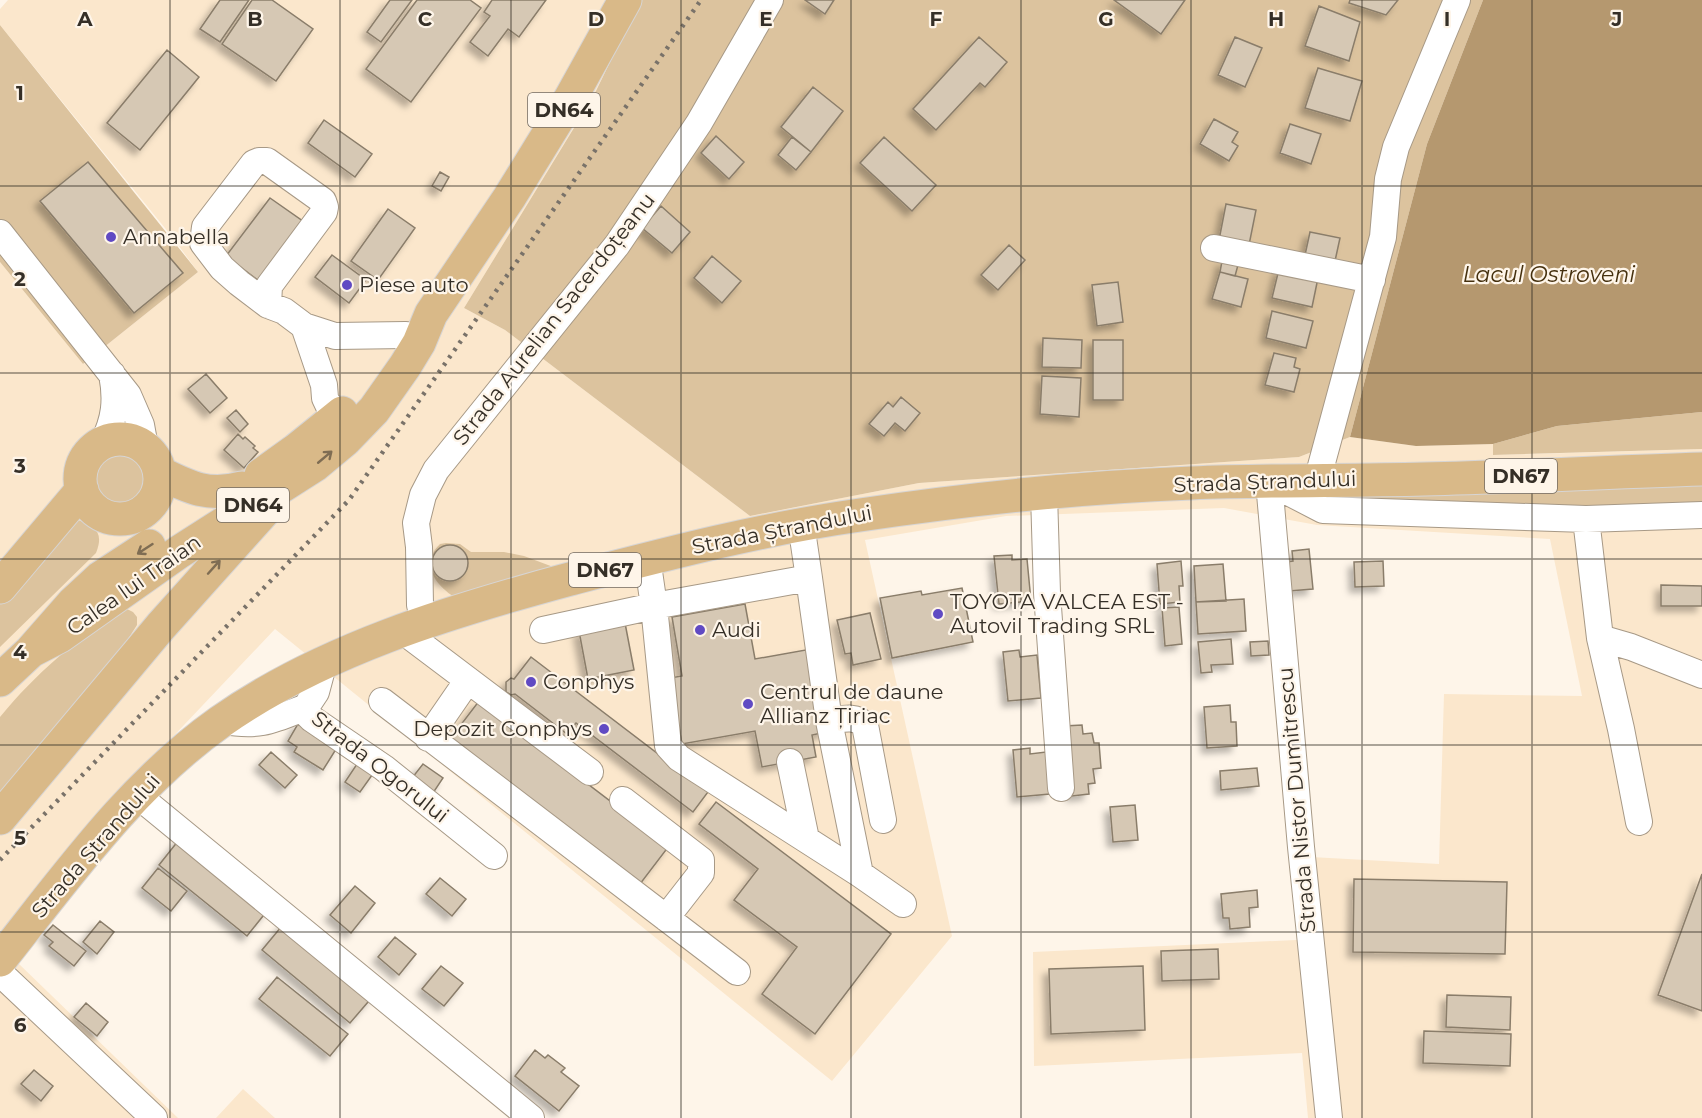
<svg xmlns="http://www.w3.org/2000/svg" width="1702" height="1118" font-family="Montserrat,sans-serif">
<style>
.built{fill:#fbe7cc}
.green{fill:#dcc39e}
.water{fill:#b5986f}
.building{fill:#d6c8b4;stroke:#8a7d6a;stroke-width:1.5;filter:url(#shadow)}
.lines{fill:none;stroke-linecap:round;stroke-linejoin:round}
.minor-casing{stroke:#a79986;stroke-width:28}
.major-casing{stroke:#d7d5d4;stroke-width:35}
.minor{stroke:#fff;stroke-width:26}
.major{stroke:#d9b988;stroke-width:33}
.rail{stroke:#797269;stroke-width:4.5;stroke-dasharray:3 6;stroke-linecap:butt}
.oneway{stroke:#7f6d53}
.grid{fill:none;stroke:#352f27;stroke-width:1.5;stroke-opacity:0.55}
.poi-dot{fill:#604ac3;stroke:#fef5e9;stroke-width:2}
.labels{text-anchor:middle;stroke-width:4.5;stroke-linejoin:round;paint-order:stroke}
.shield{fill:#fef5e9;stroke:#716a61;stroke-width:1.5}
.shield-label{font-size:20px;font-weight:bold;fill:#352f27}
.poi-label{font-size:21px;fill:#352f27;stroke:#fef5e9;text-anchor:start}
.street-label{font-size:21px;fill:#352f27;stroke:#fef5e9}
.water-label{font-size:22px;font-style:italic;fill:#45300e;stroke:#fef5e9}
.grid-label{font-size:20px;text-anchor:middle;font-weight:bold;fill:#352f27;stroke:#fef5e9;stroke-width:4.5;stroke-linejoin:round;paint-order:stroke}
</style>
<defs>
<filter id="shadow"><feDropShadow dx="-5.5" dy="5.5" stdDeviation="3" flood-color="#0004"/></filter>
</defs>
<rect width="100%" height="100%" fill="#fef5e9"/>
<path class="built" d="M8 0H640L594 95 464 308 505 330 750 516 919 483 1299 457 1350 437 1416 446 1493 444 1494 455 1702 449V1118H1308L1302 1053 1034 1066 1033 952 1317 939 1311 857 1439 864 1444 694 1582 696 1550 539 1317 525 1224 508 1006 516 865 540 952 936 832 1081 275 629 148 763 107 846 18 963 178 1118H0V262L83 364 198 272 173 238 0 25V9Z
M243 1089 275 1118H216Z"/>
<path class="green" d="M640 0H1483L1427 144 1350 437 1299 457 919 483 750 516 505 330 464 308 594 95Z
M0 25 198 272 83 364 0 262Z
M1702 412V449L1493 455V444L1557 426Z
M93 480a27 27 0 1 1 54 0a27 27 0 1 1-54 0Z
M1702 482V503L1542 509 1329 502 1323 495Z
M78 520C96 526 104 533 96 553L0 647V601Z
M446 543 460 544 471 552H504L524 556 564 571 459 600C438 588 418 566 440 544Z
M123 607 133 612 137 617V625L130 636 80 706 0 801V717C36 673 76 640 123 607Z"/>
<path class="water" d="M1483 0H1702V412L1557 426 1493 444 1416 446 1350 437 1427 144Z"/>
<path class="building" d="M220 0H249L220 42 200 29Z
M252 0H272L313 29 276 81 222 44Z
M390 0H412L381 42 367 32Z
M417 0H470L481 8 411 102 366 69Z
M492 0H546L519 37 508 29 488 56 470 42 490 16 484 12Z
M805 0H834L825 14Z
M1114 0H1185L1161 34Z
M1350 0H1398L1386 15 1349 3Z
M1319 6 1360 22 1349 61 1305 46Z
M979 37 1007 62 985 87 980 83 936 130 913 109Z
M1235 37 1262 48 1245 87 1218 75Z
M167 50 199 77 140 150 107 123Z
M1318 68 1362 81 1350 121 1305 108Z
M813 87 843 111 811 152 781 127Z
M1214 119 1238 132 1232 142 1238 146 1229 161 1200 144Z
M324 120 372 154 355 177 308 143Z
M1290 124 1321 134 1311 164 1280 153Z
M716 136 744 162 729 179 701 153Z
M792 137 811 152 796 170 778 155Z
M884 137 936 185 912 211 860 163Z
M88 162 183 273 134 313 40 201Z
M440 172 449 177 441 191 432 186Z
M270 198 307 224 263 284 226 256Z
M1226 204 1256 210 1249 245 1219 240Z
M661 206 690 232 672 253 642 228Z
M388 209 415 228 378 280 351 261Z
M1310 232 1340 238 1335 261 1305 255Z
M1009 245 1025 260 998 290 981 275Z
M332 255 366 280 349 303 315 277Z
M712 256 741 281 722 303 694 278Z
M1222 261 1238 265 1235 276 1220 272Z
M1279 269 1318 278 1312 307 1272 298Z
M1220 272 1248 279 1241 307 1212 299Z
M1118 282 1123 322 1097 326 1092 285Z
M1272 311 1313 321 1306 348 1266 338Z
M1043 338 1082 340 1081 368 1042 367Z
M1093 340H1123V400H1093Z
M1274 353 1296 358 1294 367 1300 369 1294 392 1265 385Z
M206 374 227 398 210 413 188 389Z
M1042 376 1081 378 1079 417 1040 414Z
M901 397 920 413 905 431 895 423 884 436 869 424 888 402 893 407Z
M236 410 248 424 240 432 227 418Z
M238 434 243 439 245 437 255 446 253 448 258 452 244 468 224 450Z
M432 563a18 18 0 1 1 36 0a18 18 0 1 1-36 0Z
M1309 549 1313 589 1289 591 1286 562 1293 561 1292 551Z
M1012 555V560L1027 559 1031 601 999 604 994 556Z
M1181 561 1183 586H1179L1180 602 1160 604 1157 564Z
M1383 561 1384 586 1355 587 1354 562Z
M1223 564 1226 601 1196 602 1194 566Z
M1661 585 1702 586V606H1661Z
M962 588 973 642 892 658 880 598 921 591 922 595Z
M1244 599 1246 631 1198 634 1196 602Z
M745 604 755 659 811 649 826 732 812 735 816 757 762 767 755 731 682 744 670 678 682 676 672 617Z
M1179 607 1182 644 1165 646 1162 608Z
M870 613 881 659 853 665 851 653 845 654 837 620Z
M625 623 634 670 588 679 579 631Z
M1231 639 1233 664 1211 665 1212 672 1201 673 1198 642Z
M1268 641 1269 655 1251 656 1250 642Z
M1019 650 1020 657 1037 655 1041 698 1008 701 1003 652Z
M531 657 708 792 693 812 576 723 567 734 515 694 511 695 506 692V682L511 678 514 679Z
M479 701 669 846 640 884 450 739Z
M1230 705 1231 722H1236L1237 746 1207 748 1204 707Z
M299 722 338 746 323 770 294 752 297 747 288 741Z
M1082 725 1083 734 1092 733 1094 743H1099L1101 768 1093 769 1095 783 1088 784 1089 794 1072 796 1064 726Z
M1030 748V754L1046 752 1050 794 1017 797 1013 750Z
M271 752 297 775 285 788 259 765Z
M359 761 375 771 360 792 345 782Z
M423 764 443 778 433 793 412 778Z
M1257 768 1259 786 1221 790 1220 771Z
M716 802 891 934 815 1034 762 994 797 947 734 900 758 869 699 824Z
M1135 805 1138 840 1113 842 1110 807Z
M182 836 271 906 247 936 159 865Z
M158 868 187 891 171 911 142 888Z
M1702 874V1011L1658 995Z
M440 878 466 899 452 916 426 894Z
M1354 879 1507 882 1505 954 1353 952Z
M355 886 375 903 351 933 330 915Z
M1257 890 1258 907 1249 908 1250 927 1230 929 1229 918H1223L1221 894Z
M100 921 114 932 97 954 83 942Z
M286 921 374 995 350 1023 262 950Z
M53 925 86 951 74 966 49 946 53 942 44 935Z
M395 937 416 954 399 975 378 957Z
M1218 949 1219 979 1162 981 1161 951Z
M441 966 463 983 444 1006 422 989Z
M1143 966 1145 1030 1051 1034 1049 969Z
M277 977 348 1034 330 1056 259 999Z
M1447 995 1511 997 1510 1030 1446 1027Z
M86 1003 108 1022 97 1036 74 1017Z
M1424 1031 1511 1034 1510 1066 1423 1063Z
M535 1050 545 1058 548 1055 565 1068 561 1072 579 1086 559 1111 515 1076Z
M34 1070 53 1086 41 1101 21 1084Z"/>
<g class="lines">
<g class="minor-casing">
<path id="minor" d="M0 233 128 395 141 425 145 447
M1214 248 1372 280
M268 305 269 286 324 212 325 207 323 201 267 161H259L254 163 205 227 203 243 222 268 239 283 268 305 284 311 304 326 335 336 406 335
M304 326 324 385 325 398 335 419
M103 443C115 419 117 400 112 374
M1317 481 1383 237 1388 179 1396 147 1457 0
M1269 482 1301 847 1329 1118
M1269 482 1323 510 1586 519 1702 515
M1044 494 1047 593 1061 788
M1586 519 1600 638 1621 729 1639 822
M647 558 654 606 668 746 679 758 860 874 903 904
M809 578 829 721 860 874
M426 624 420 605 419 547 416 523 423 495 436 470 617 245 699 123 770 0
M543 630 654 606 809 578 801 524
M403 631 590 772
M1600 638 1631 647 1702 675
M324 662 316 692 306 707V713L312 719 384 768 494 856
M382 701 737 972
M222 721C261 727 271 721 306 707
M829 721C843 719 855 715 865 725L883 820
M428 738 468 680
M790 762 806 839
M137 795 531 1118
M623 800 701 860V873L666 918
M0 973 154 1118"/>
</g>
<g class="major-casing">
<path id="major" d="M80 479a40 40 0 1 1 80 0a40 40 0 1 1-80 0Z
M160 473C190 488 209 497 242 488
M261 475 296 450 342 413
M0 587 82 490
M31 651 60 636 179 552 315 465 345 440 374 410 405 366 419 343 431 314 509 198 570 99 625 0
M0 680 31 651 74 602 100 578 149 546
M0 818 161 626 265 510
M0 960C67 876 131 785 220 722 322 650 451 611 570 579 666 554 761 529 860 515 969 499 1081 487 1192 483 1269 480 1347 481 1424 479 1517 477 1609 472 1702 469"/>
</g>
<use href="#minor" class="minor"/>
<use href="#major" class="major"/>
<path class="rail" d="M0 860 349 500 701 0"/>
</g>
<defs><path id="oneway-shaft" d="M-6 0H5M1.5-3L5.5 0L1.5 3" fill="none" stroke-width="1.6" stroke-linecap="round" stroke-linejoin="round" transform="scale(1.5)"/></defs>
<g class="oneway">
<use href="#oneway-shaft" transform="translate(325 457) rotate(-40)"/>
<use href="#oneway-shaft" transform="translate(145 549) rotate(147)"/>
<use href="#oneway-shaft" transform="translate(214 567) rotate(-48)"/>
</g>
<path class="grid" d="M170 0V1118M340 0V1118M511 0V1118M681 0V1118M851 0V1118M1021 0V1118M1191 0V1118M1362 0V1118M1532 0V1118M0 186H1702M0 373H1702M0 559H1702M0 745H1702M0 932H1702"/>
<g class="poi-dot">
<circle cx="111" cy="237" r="6"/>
<circle cx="347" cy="285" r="6"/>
<circle cx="938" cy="614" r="6"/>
<circle cx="700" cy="630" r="6"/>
<circle cx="531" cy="682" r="6"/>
<circle cx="748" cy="704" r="6"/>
<circle cx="604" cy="729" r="6"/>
</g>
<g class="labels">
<g class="shield">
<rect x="528" y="93" width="72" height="34" rx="4.5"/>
<rect x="1485" y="459" width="72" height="34" rx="4.5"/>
<rect x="217" y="488" width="72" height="34" rx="4.5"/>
<rect x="569" y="553" width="72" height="34" rx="4.5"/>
</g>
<g class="shield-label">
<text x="564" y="117">DN64</text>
<text x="1521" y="483">DN67</text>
<text x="253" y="512">DN64</text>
<text x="605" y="577">DN67</text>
</g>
<g class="poi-label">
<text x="123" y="244">Annabella</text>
<text x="359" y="292">Piese auto</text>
<text x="950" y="609">TOYOTA VALCEA EST -<tspan x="950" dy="24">Autovil Trading SRL</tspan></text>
<text x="712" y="637">Audi</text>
<text x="543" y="689">Conphys</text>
<text x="760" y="699">Centrul de daune<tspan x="760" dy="24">Allianz Țiriac</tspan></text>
<text x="592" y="736" text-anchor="end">Depozit Conphys</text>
</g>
<g class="street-label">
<text transform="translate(554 319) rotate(-52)" y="7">Strada Aurelian Sacerdoțeanu</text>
<text transform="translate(1265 482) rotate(-2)" y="7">Strada Ștrandului</text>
<text transform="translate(782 530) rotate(-11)" y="7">Strada Ștrandului</text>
<text transform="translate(134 585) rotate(-35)" y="7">Calea lui Traian</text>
<text transform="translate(380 767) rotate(38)" y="7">Strada Ogorului</text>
<text transform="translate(1297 800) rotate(-95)" y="7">Strada Nistor Dumitrescu</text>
<text transform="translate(96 846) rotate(-49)" y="7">Strada Ștrandului</text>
</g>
<g class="water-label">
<text x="1549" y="282">Lacul Ostroveni</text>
</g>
</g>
<g class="grid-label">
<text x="85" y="26">A</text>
<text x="255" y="26">B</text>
<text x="425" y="26">C</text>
<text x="596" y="26">D</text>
<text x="766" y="26">E</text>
<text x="936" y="26">F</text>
<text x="1106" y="26">G</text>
<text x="1276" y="26">H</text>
<text x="1447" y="26">I</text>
<text x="1617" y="26">J</text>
<text x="20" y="100">1</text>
<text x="20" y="286">2</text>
<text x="20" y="473">3</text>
<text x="20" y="659">4</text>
<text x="20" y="845">5</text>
<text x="20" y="1032">6</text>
</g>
</svg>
